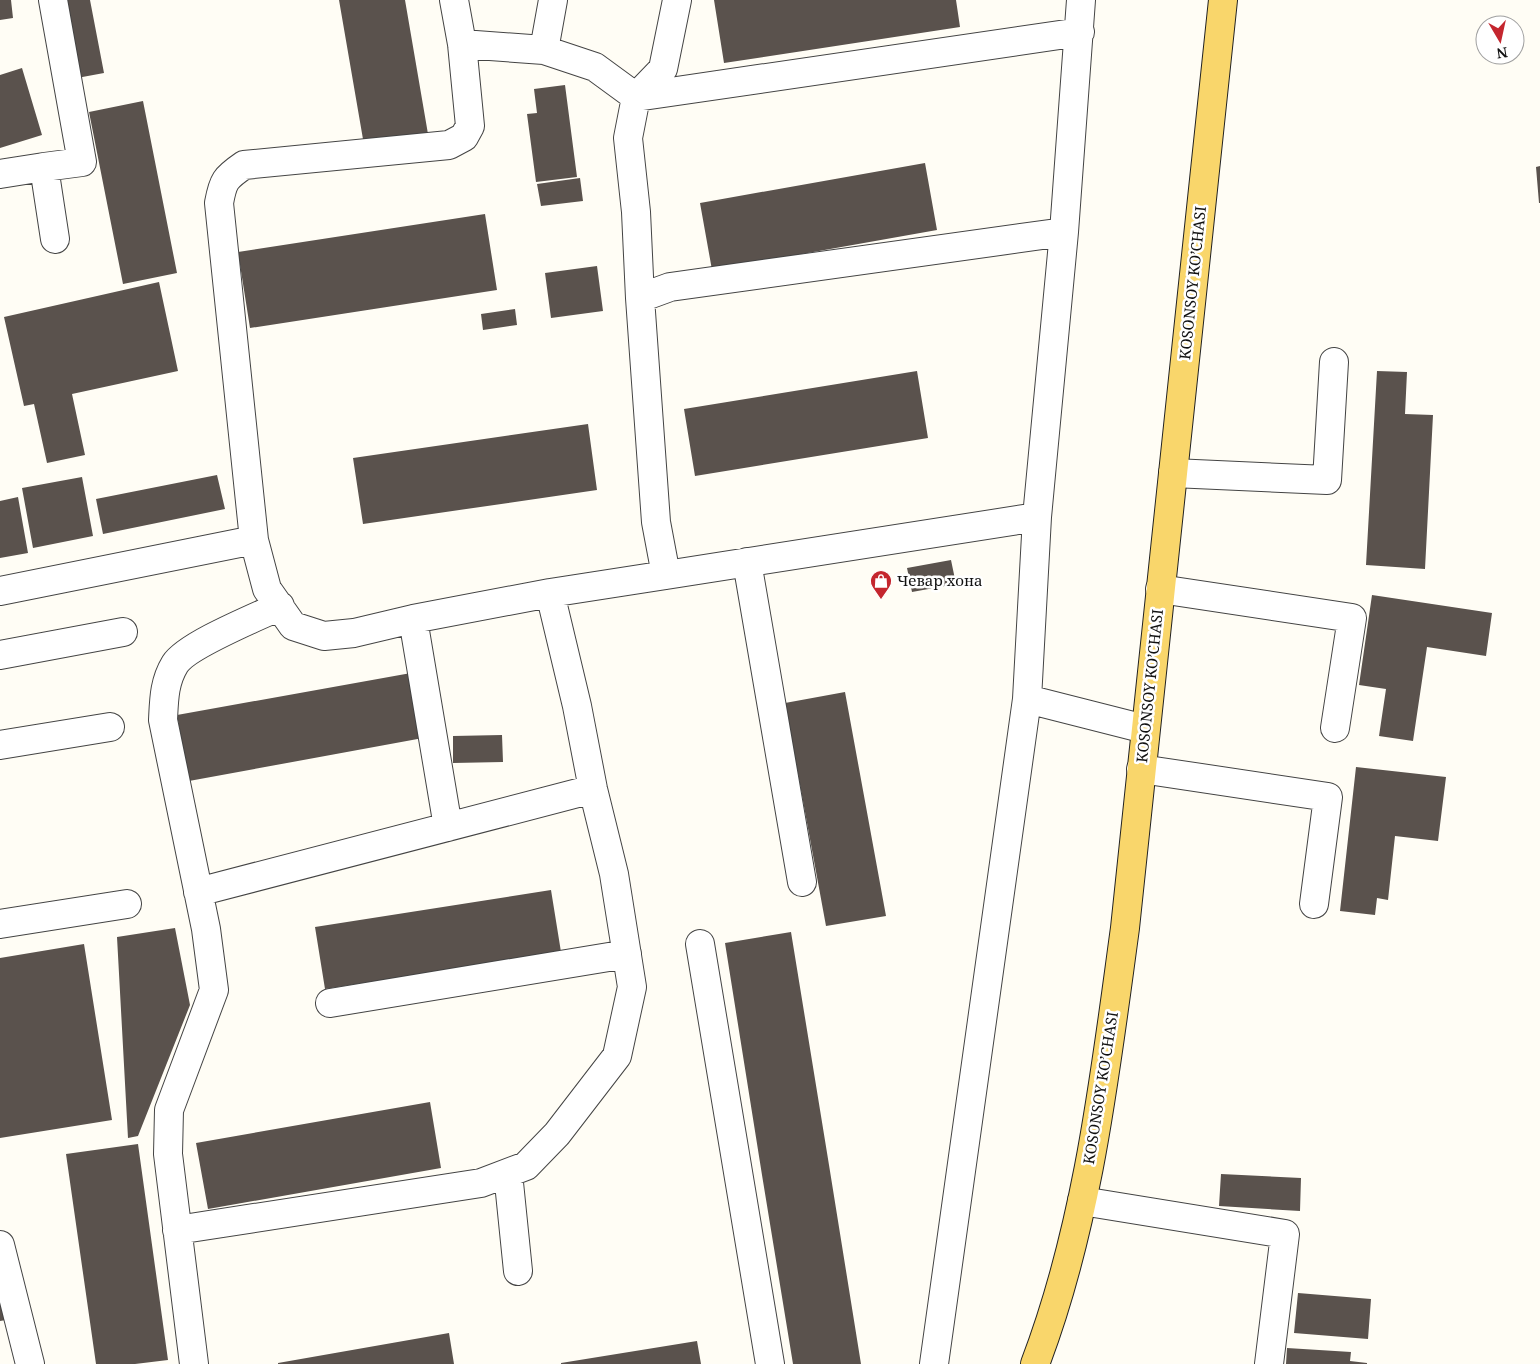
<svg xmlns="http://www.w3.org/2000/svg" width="1540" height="1364" font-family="'Noto Serif',serif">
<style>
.building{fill:#5a524d}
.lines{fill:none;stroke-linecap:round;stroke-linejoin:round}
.minor-casing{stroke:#444;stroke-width:30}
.major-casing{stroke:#222;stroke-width:30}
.minor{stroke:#fff;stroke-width:28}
.major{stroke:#f9d66b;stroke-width:28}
.labels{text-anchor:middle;stroke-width:5;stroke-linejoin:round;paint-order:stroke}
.street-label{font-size:15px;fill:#111;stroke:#fff}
.poi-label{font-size:15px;fill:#111;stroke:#fff;text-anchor:start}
</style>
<rect width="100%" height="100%" fill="#fffdf5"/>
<path class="building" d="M0 0H11L13 18 0 20Z
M63 0H90L104 73 77 78Z
M339 0H405L428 134 364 145Z
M714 0H956L960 27 724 63Z
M22 68 42 135 0 148V75Z
M565 85 577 177 536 182 527 114 537 113 534 89Z
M143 101 177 273 123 284 89 112Z
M925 163 937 230 712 270 700 203Z
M1540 166V203H1539L1536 167Z
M580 178 583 201 541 206 537 184Z
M485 214 497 290 250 328 238 252Z
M597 266 603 311 551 318 545 273Z
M159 282 178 371 72 394 85 455 47 463 34 404 24 406 4 317Z
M515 309 517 325 483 330 481 314Z
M917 371 928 438 695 476 684 409Z
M1377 371 1407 372 1405 414 1433 415 1425 569 1366 565Z
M588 424 597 490 363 524 353 458Z
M217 475 225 509 103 534 96 499Z
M82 477 93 536 33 548 22 488Z
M18 497 28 553 0 558V501Z
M951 560 956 584 912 592 907 568Z
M1372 595 1492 613 1486 656 1427 647 1413 741 1379 736 1386 689 1359 685Z
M411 673 423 738 189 781 177 715Z
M845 692 886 916 826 926 785 703Z
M502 735 503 762 453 763V736Z
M1356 767 1446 777 1438 841 1395 836 1388 900 1377 898 1375 915 1340 911Z
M551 890 561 952 325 989 315 927Z
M175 928 190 1005 138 1136 128 1138 117 937Z
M791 932 829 1165 861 1364H793L762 1175 725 943Z
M84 944 112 1120 0 1138V958Z
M430 1102 441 1168 208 1209 196 1143Z
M138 1144 168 1360 135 1364H96L66 1154Z
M1221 1174 1301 1178 1300 1211 1219 1206Z
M1298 1293 1371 1299 1368 1339 1294 1333Z
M0 1296 6 1320 0 1321Z
M449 1333 454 1364H278V1363Z
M697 1341 701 1364H561V1363Z
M1287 1348 1351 1352 1350 1361 1367 1363V1364H1286Z"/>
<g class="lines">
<g class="minor-casing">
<path id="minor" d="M454 0 462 44 470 126 464 137 449 145 244 165C225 178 223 181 219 203L254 540 267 589 293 626 324 636 354 633 413 619 550 593 666 575
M677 0 663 69 636 97 628 138 636 212 640 298 656 522 666 575 1037 517
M462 44 544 50 595 67 636 97 1080 32
M544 50 553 0
M44 167 82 162 53 0
M0 174 44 167 55 239
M640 298 670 287 1064 232
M1173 473 1327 480 1334 362
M747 562 802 882
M1160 589 1352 618 1335 728
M0 591 254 540
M413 619 448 827
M0 655 123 632
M1027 699 1145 729
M0 745 110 727
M1141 769 1328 797 1314 904
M198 892 593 789
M0 924 127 904
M700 944 770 1364
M330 1003 627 954
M508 1173 518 1271
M1082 1201 1285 1234 1269 1364
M177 1230 481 1183 526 1166 557 1134 617 1056 632 987 614 874 593 789 577 706 550 593
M0 1245 30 1364
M194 1364 168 1154 169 1110 214 990 206 929 163 720C164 700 164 682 175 664 187 645 257 617 280 606
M934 1364 1027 699 1037 517 1064 232 1081 0"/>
</g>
<g class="major-casing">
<path id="major" d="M1035 1364C1088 1225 1105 1074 1125 928L1223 0"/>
</g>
<use href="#minor" class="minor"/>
<use href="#major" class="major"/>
</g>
<defs>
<g id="shop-pin" transform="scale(1.125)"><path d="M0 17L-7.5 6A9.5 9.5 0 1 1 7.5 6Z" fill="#c4262e" stroke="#fff"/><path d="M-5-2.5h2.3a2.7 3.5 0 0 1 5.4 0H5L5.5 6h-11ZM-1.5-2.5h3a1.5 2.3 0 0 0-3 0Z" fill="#fff"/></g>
</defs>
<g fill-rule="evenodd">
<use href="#shop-pin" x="881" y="581"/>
</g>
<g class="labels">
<g class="street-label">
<text transform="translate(1193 283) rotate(-84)" y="5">KOSONSOY KO’CHASI</text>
<text transform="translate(1150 686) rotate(-84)" y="5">KOSONSOY KO’CHASI</text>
<text transform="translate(1101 1088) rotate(-81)" y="5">KOSONSOY KO’CHASI</text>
</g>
<g class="poi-label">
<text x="897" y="586">Чевар хона</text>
</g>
</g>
<g transform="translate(1500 40) rotate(171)"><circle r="24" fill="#ffffff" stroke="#a0a0a0"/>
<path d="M0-4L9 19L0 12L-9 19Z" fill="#c4262e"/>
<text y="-8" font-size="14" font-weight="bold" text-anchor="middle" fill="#111111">N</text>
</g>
</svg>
